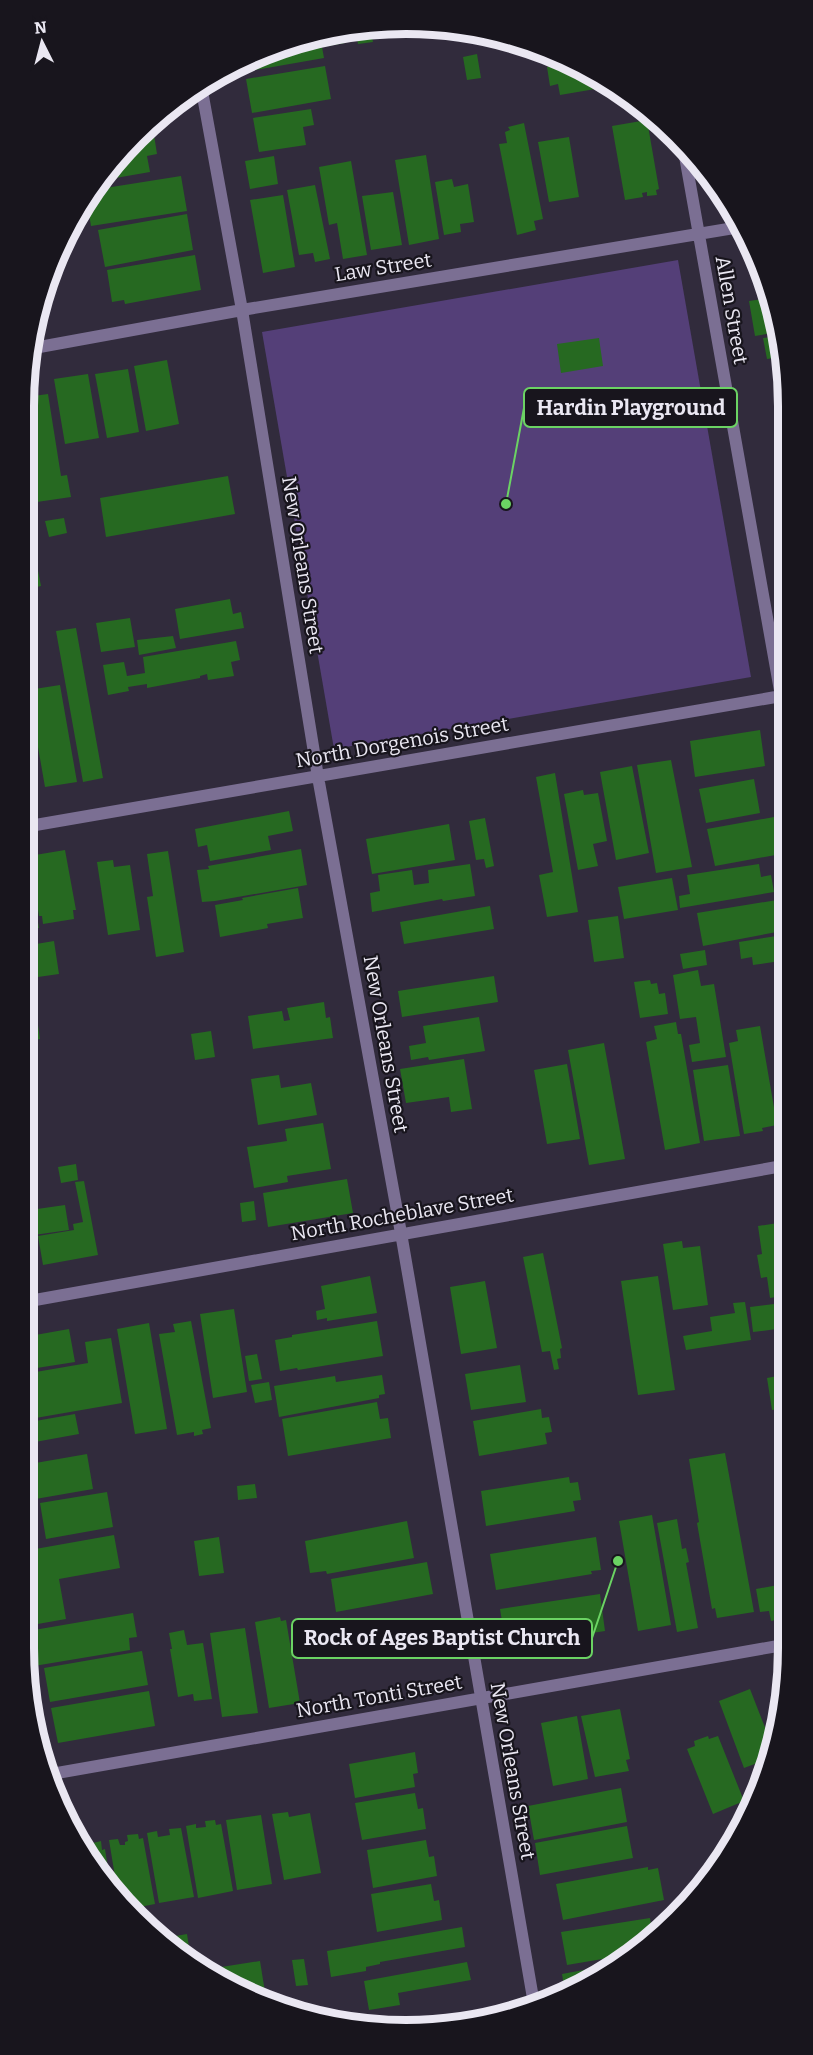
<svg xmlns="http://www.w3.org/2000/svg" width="813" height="2055" font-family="Bitter,serif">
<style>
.green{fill:#543f78}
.building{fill:#266921}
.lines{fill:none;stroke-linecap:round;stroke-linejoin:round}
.street{stroke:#7b6f93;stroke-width:12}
.labels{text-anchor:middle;stroke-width:4.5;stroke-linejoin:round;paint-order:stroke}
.street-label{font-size:20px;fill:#eae7f2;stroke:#18151d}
.rim{fill:none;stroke:#eae7f2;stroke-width:8}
.leader{fill:none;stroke:#6bd363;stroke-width:2}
.callout-dot{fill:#6bd363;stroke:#18151d;stroke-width:2}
.callout{fill:#18151d;stroke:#6bd363;stroke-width:2}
.callout-label{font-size:21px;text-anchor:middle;font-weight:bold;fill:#eae7f2}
</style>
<rect width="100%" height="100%" fill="#312b3c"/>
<path class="green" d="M678 260 751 677 334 749 262 332Z"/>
<path class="building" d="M370 28 373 42 358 44 356 32Z
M343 35 345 43 322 47 324 58 249 71 247 61Z
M535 47 556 57 538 60Z
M477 54 481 78 467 80 463 57Z
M565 62 613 86 560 95 558 84 550 86 547 67Z
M325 66 331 99 252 113 246 79Z
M311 109 314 125 303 127 306 145 259 152 253 118Z
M647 120 659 189 656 190 657 195 647 196V192L642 193 643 197 625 200 612 126Z
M524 123 543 219 534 221 536 230 517 235 499 144 507 143 505 132 510 130 508 127Z
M154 135 157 154 147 156 150 172 104 180 119 155 142 137Z
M569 137 579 197 549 202 538 142Z
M426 155 439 239 409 245 395 160Z
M274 156 278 184 250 189 245 161Z
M351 161 367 255 343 259 337 223 329 225 319 167Z
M181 176 187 211 91 226 88 208 99 189Z
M452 179 454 187 468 184 474 222 460 224 461 232 444 235 435 182Z
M315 185 330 259 315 262 313 253 299 255 287 190Z
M393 192 402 245 371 250 362 196Z
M283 195 295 267 263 273 250 200Z
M187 214 193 250 105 267 98 230Z
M195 255 201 290 125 304 124 300 112 302 107 270Z
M770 298 779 332 755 336 749 301Z
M780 336 786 356 767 359 763 338Z
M599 338 603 366 561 373 557 344Z
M167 360 179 424 146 431 134 366Z
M128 369 139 432 107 438 95 374Z
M88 374 99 438 65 444 54 379Z
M48 394 61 476 67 475 71 497 30 503 24 462V406L26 397Z
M228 476 235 514 106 537 100 498Z
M24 503 28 523 24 524Z
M786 511V538H785L780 512Z
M64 518 67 533 49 537 45 521Z
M29 525 41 586 24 590V526Z
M230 599 233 614 241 612 244 628 180 639 175 609Z
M130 618 135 647 101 652 96 623Z
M76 628 103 778 83 782 56 631Z
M173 636 176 648 139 655 137 640Z
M236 641 240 660 231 662 234 676 208 680 207 674 200 676V678L147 688V684L128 687 129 691 108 695 103 665 124 662 127 676 145 673 143 657Z
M60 685 77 782 45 787 28 690Z
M760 730 765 766 695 777 690 741Z
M31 756 37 798 24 800V757Z
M671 760 692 867 656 873 637 765Z
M632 766 649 853 616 860 600 772Z
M555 773 578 912 547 917 539 875 553 872 536 777Z
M754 779 760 813 706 823 699 789Z
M583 790 584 795 598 793 607 841 593 844 598 866 578 870 564 794Z
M289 811 293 831 268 836 271 850 210 861 207 845 198 847 195 829Z
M774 817 781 854 715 866 707 829Z
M485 818 494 866 486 868 484 859 476 860 469 821Z
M449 824 455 860 372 874 366 839Z
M301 849 307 885 215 901 202 902 197 870 209 869 208 866Z
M65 850 76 910H73L74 919 43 924 42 916H39L29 856Z
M168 851 184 952 156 957 147 897 153 896 147 854Z
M24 857H27L39 928H36L37 934 24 937Z
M113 860 114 867 130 865 140 930 108 935 97 862Z
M470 864 475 896 443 901 442 899 372 912 370 893 380 891 378 875 412 870 414 885 429 883 428 870Z
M759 864 761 877 771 875 774 892 680 908 679 896 690 894 687 875Z
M672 878 678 910 624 919 618 887Z
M298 888 303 918 267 924 268 928 220 937 215 905 243 900 242 898Z
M777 900 782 931 703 946 697 913Z
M490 906 494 929 404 944 400 922Z
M618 916 624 958 594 962 588 920Z
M783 935 787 960 753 965 752 957 741 959 739 942Z
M54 941 59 974 24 979V946Z
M705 950 707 965 683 969 680 954Z
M698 970 701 986 714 984 726 1057 692 1062 689 1045 700 1043 696 1017 680 1019 673 975Z
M494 976 498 1002 402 1017 398 991Z
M650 980 651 984 657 983 659 994 665 993 668 1014 640 1018 634 982Z
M324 1002 326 1018 330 1017 333 1038 253 1049 248 1016 282 1011 284 1021 290 1020 287 1008Z
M479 1017 485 1051 429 1060 428 1057 411 1060 409 1046 426 1043 423 1026Z
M676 1022 678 1034H681L700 1143 665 1150 646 1042 657 1039 654 1026Z
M38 1025 40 1039 24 1042V1027Z
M760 1026 777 1125 762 1128 763 1131 744 1134 729 1043 738 1041 736 1030Z
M211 1031 215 1057 195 1060 191 1034Z
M604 1043 625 1159 589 1165 568 1050Z
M464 1059 472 1109 451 1112 449 1097 406 1103 400 1069Z
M567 1064 580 1139 547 1144 534 1070Z
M728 1065 740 1136 704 1141 693 1070Z
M279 1075 281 1088 311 1083 317 1115 258 1125 251 1079Z
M31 1112 37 1147 24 1150V1113Z
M323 1123 331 1169 287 1176 288 1182 254 1188 247 1147 287 1141 285 1129Z
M76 1164 78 1180 61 1183 58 1167Z
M347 1179 353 1213 268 1227 263 1193Z
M84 1181 98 1255 43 1265 38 1236 74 1230 73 1224 83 1222 75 1182Z
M34 1191 37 1209 65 1205 69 1230 34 1235 33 1231 24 1233V1193Z
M254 1201 256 1220 242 1222 240 1203Z
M778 1223 779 1232 788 1230V1295L770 1298 767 1277 761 1278 757 1255 762 1254 758 1226Z
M682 1241 683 1248 700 1246 708 1305 673 1310 663 1244Z
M543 1253 562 1348 560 1349 561 1358 557 1359 559 1369 554 1370 550 1351 542 1352 523 1257Z
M370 1276 377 1313 327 1321V1318L317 1320 316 1311 325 1309 321 1286Z
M658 1276 675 1390 638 1395 621 1281Z
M485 1281 497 1348 461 1354 450 1287Z
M745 1302 751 1340 686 1350 683 1336 712 1331 710 1317 735 1313 733 1303Z
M774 1304 777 1329 753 1332 750 1307Z
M234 1309 247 1392 213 1398 200 1314Z
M191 1321 211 1428 202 1430 203 1434 194 1436V1432L177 1435 159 1334 175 1332 173 1324Z
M377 1321 383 1356 298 1370 297 1368 280 1371 275 1340 292 1337V1335Z
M149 1323 167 1429 135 1434 117 1329Z
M69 1329 75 1362 24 1370V1337Z
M111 1338 122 1403 24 1420V1374L88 1363 85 1342Z
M257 1354 262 1379 249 1381 245 1356Z
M520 1365 526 1402 471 1410 465 1374Z
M788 1374V1408L772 1410 767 1378Z
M382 1375 385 1394 379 1395V1398L279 1417 274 1386 335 1376 336 1382Z
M269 1382 272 1400 255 1403 251 1385Z
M377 1402 380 1419 388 1418 391 1438 288 1456 282 1419Z
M541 1409 542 1418 549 1417 552 1432 545 1433 547 1444 479 1456 473 1421Z
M75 1414 79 1434 24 1444V1423Z
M725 1453 754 1612 717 1618 715 1608 712 1609 697 1523 699 1522 689 1459Z
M87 1454 93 1489 24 1501V1465Z
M569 1477 570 1483 578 1482 581 1500 573 1501 575 1511 486 1526 481 1491Z
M255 1484 257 1498 238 1500 237 1486Z
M107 1492 113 1527 46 1539 40 1503Z
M652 1515 671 1625 638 1631 619 1521Z
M677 1519 682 1549 686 1548 689 1562 686 1563 698 1628 677 1632 657 1523Z
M407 1521 414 1558 327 1574 326 1571 310 1573 305 1541Z
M114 1535 120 1568 59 1579 66 1619 32 1625 31 1618 27 1619 24 1617V1591H27L24 1574V1551Z
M219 1537 224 1573 199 1576 194 1541Z
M596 1537 601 1570 591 1571 592 1574 496 1590 490 1554Z
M427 1562 433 1594 336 1612 331 1579Z
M789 1583V1617L771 1621 769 1611 760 1612 756 1589Z
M600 1594 605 1631 506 1646 500 1609Z
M133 1613 137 1637 129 1638 130 1650 34 1666 31 1647H37L34 1630Z
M280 1617 281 1621 286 1620 300 1703 269 1708 255 1622Z
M245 1628 258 1713 222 1717 210 1633Z
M184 1630 187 1645 203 1643 212 1699 194 1701 193 1694 178 1697 170 1649H172L169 1633Z
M142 1651 148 1685 50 1702 44 1668Z
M750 1689 773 1748 771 1758 744 1768 719 1701Z
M149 1691 155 1726 58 1743 51 1708Z
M620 1709 630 1759 626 1760 629 1771 595 1777 581 1716Z
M577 1716 588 1779 553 1786 541 1723Z
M708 1736 709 1739 718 1736 744 1801 713 1814 687 1749 695 1746 694 1741Z
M415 1752 418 1773 413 1774 415 1787 355 1798 349 1764Z
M768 1773 755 1797 749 1780Z
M621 1788 627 1822 534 1840 528 1806Z
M415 1793 418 1809 423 1808 426 1829 362 1840 355 1803Z
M288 1812 289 1817 310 1813 321 1873 284 1880 272 1814Z
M261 1815 272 1884 237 1890 226 1820Z
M215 1820 216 1825 221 1824 233 1891 198 1898 186 1826 196 1824V1828L206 1827 205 1821Z
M627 1826 633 1858 540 1875 535 1843Z
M181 1828 194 1897 159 1903 147 1833 157 1831 158 1837 170 1835 169 1829Z
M138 1834 139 1839 143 1838 155 1904 129 1909 119 1901 109 1840 118 1839 120 1845H125V1842L128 1841 127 1835Z
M426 1840 429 1857 434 1856 437 1876 373 1888 367 1850Z
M101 1841 102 1850 105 1849 111 1888 91 1852 94 1851 93 1843Z
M648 1867V1870L658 1868 664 1900 563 1920 556 1884Z
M431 1884 434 1901 439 1900 442 1920 377 1932 371 1894Z
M650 1918 652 1932 626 1955 567 1965 561 1932Z
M462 1927 465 1947 380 1962V1964L366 1967V1971L331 1977 327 1951Z
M187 1934 191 1960 164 1938Z
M304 1959 308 1985 296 1986 292 1960Z
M260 1961 265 1992 256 1993 217 1980 215 1968Z
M467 1962 471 1980 398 1993 400 2005 369 2010 364 1981Z
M616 1964 598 1980 565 1992 562 1974Z
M350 2016 352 2026 332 2020Z
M383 2017 385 2027H362L361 2020Z"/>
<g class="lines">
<path class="street" d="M202 91 242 310 318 777 401 1233 534 2004
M683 145 787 730
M34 348 242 310 740 227
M24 827 787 695
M24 1302 788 1165
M46 1775 789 1644"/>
</g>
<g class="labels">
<g class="street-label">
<text transform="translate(383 267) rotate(-9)" y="7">Law Street</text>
<text transform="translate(732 310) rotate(80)" y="7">Allen Street</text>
<text transform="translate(303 565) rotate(81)" y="7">New Orleans Street</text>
<text transform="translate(402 742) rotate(-10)" y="7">North Dorgenois Street</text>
<text transform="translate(386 1044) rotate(80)" y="7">New Orleans Street</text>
<text transform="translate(402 1214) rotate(-10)" y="7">North Rocheblave Street</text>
<text transform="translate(379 1696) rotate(-10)" y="7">North Tonti Street</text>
<text transform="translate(513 1771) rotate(80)" y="7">New Orleans Street</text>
</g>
</g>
<path d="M0 0H813V2055H0ZM406 34H406A372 372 0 0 1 778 406V1648A372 372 0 0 1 406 2020H406A372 372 0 0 1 34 1648V406A372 372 0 0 1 406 34Z" fill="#18151d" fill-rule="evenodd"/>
<path class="rim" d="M406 34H406A372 372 0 0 1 778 406V1648A372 372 0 0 1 406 2020H406A372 372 0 0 1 34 1648V406A372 372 0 0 1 406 34Z"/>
<path class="leader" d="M506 504L524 408M618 1561L592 1638"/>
<g class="callout-dot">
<circle cx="506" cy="504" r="6"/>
<circle cx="618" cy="1561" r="6"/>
</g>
<g class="callout">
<rect x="524" y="388" width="213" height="39" rx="6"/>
<rect x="292" y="1619" width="300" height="39" rx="6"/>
</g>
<g class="callout-label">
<text x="631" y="415">Hardin Playground</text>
<text x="442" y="1645">Rock of Ages Baptist Church</text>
</g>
<g transform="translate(42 42) rotate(354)" stroke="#18151d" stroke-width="4.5" paint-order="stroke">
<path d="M0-4.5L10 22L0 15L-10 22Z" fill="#eae7f2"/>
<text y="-9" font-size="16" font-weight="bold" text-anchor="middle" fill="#eae7f2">N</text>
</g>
</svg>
